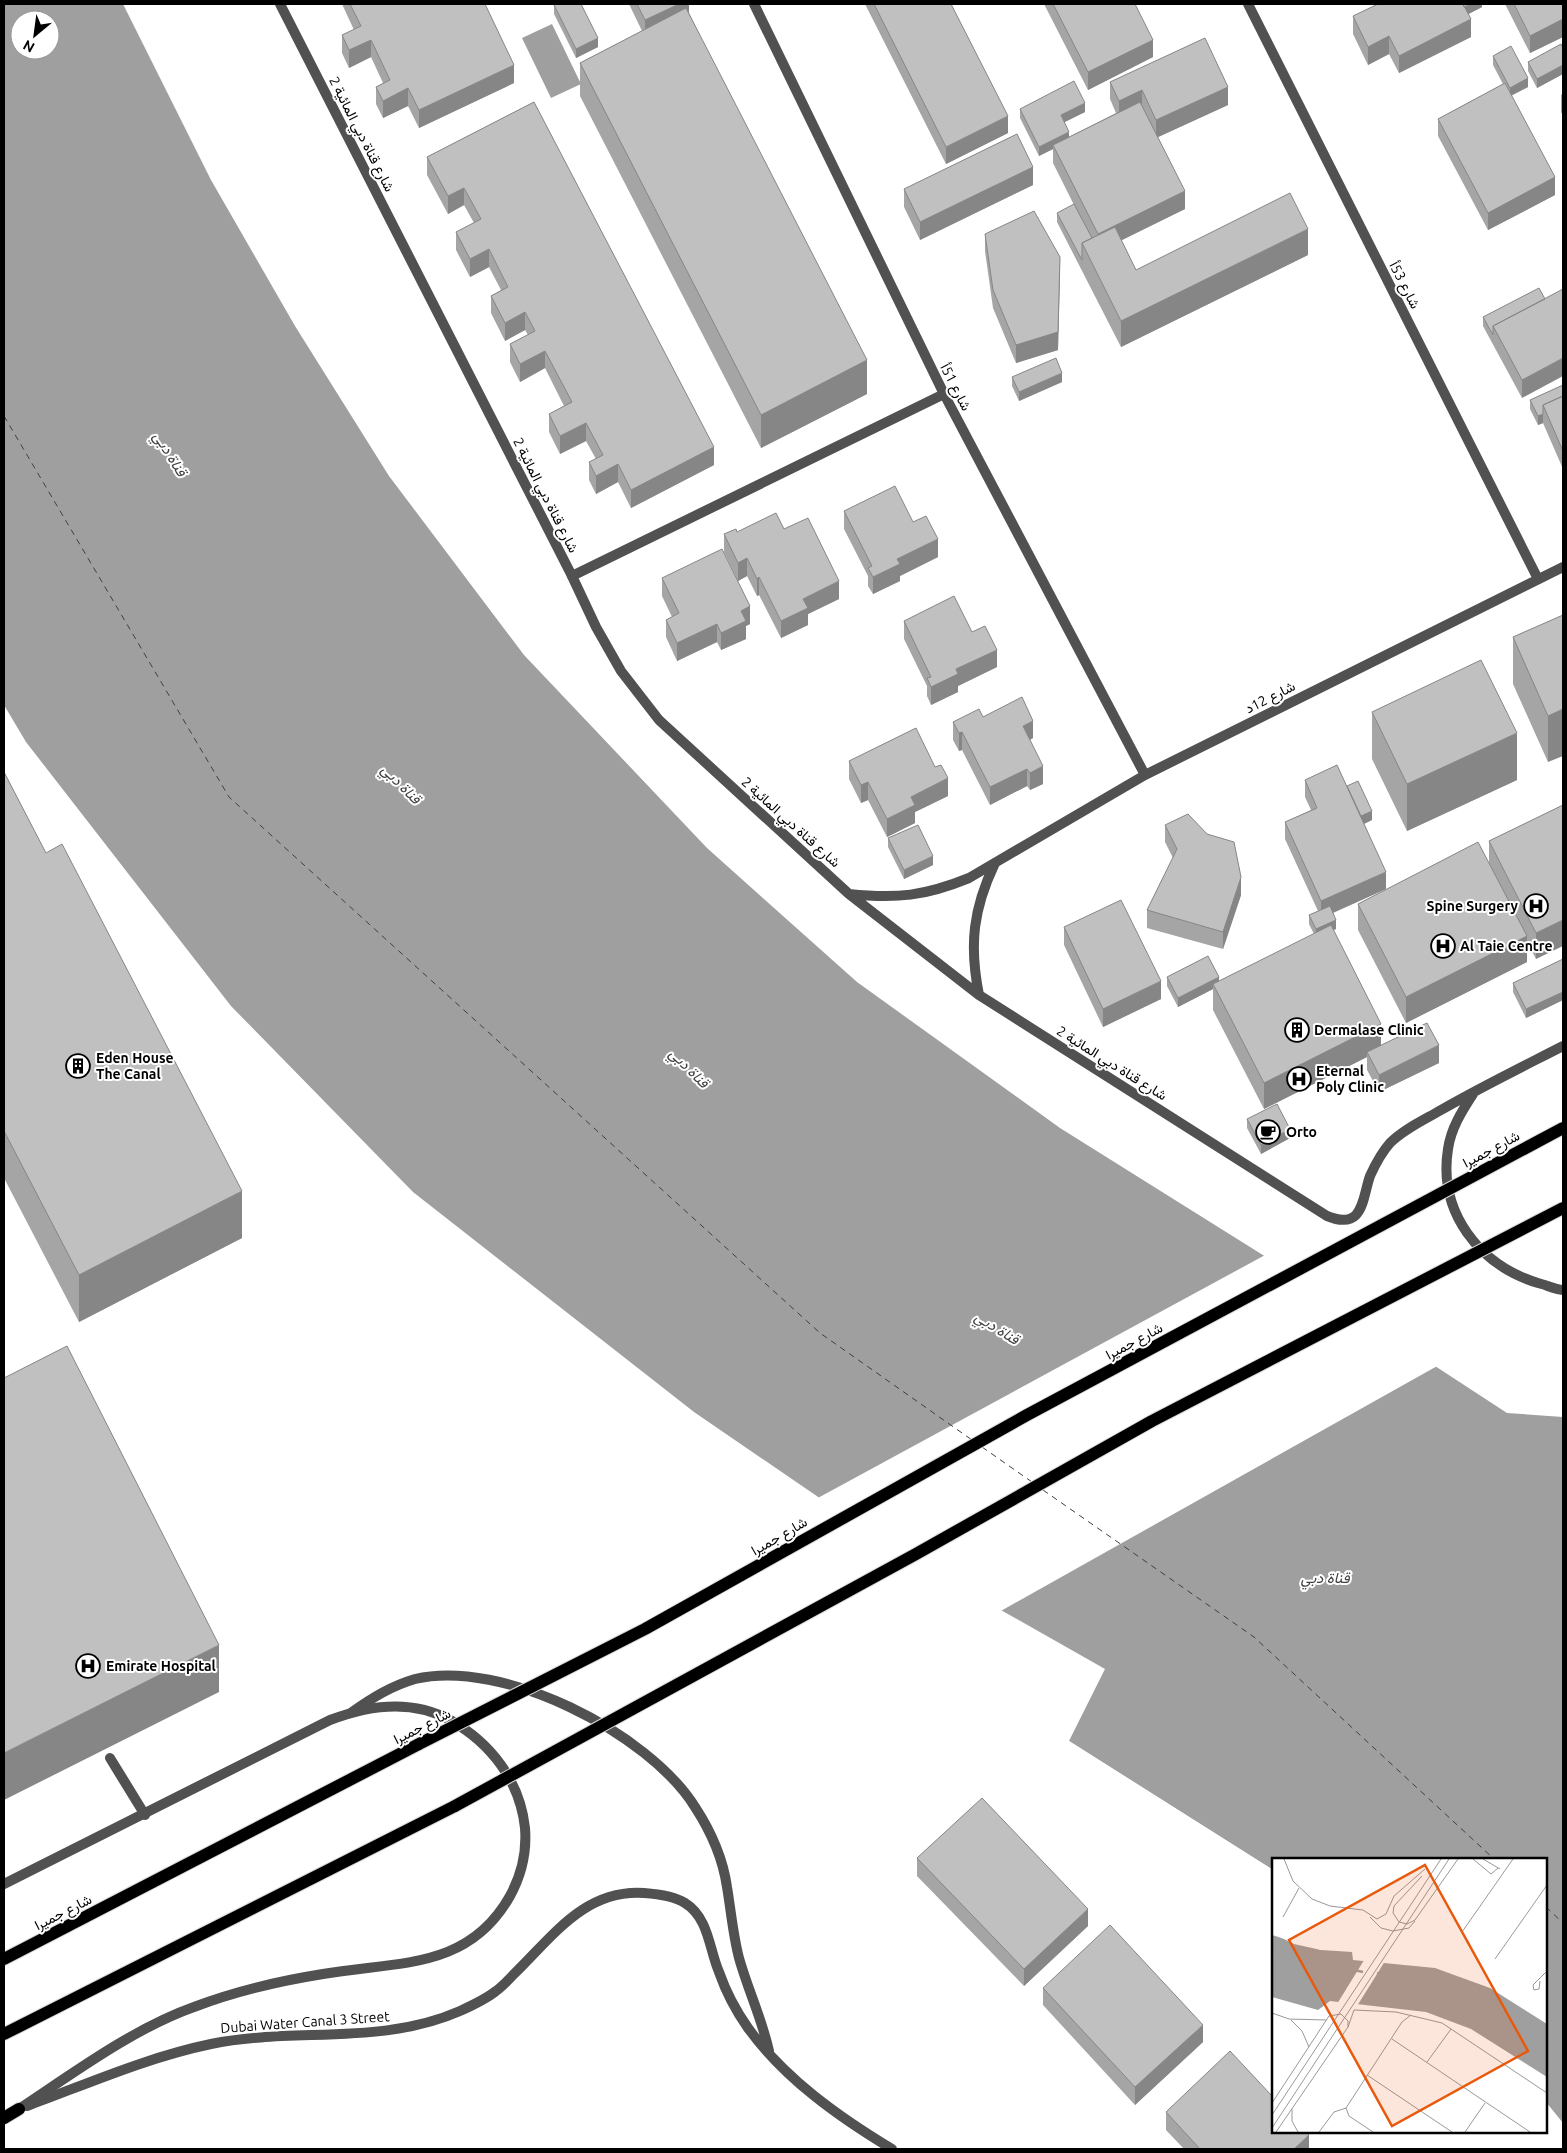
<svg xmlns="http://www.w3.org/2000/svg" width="1567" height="2153" font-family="Ubuntu,Vazirmatn,sans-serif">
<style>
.water{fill:#9f9f9f;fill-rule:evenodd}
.pier{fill:#fff}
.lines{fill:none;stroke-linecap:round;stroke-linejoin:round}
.ferry{stroke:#404040;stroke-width:1;stroke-dasharray:6 5;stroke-linecap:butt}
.primary-casing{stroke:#dbdbdb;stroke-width:14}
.service{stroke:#515151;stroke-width:10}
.minor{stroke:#515151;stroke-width:10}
.primary{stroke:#000;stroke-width:12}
.primary-bridge-casing{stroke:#dbdbdb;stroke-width:14;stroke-linecap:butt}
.primary-bridge{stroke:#000;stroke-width:12}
.wall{fill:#a5a5a5}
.shaded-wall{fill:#868686}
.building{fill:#c0c0c0;stroke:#868686}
.labels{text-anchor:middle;stroke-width:4;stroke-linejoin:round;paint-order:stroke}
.street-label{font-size:14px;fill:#000;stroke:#fff}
.poi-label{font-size:14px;font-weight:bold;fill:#000;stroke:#fff;text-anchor:start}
.water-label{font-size:15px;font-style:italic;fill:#404040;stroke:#fff}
.inset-river{fill:none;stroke:#9f9f9f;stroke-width:2.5}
.inset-road{fill:none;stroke:#999;stroke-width:1}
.view{fill:#e8590c;fill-opacity:0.15;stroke:#e8590c;stroke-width:2.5}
.inset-edge{fill:none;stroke:#000;stroke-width:2.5}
</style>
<rect width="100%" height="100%" fill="#fff"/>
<path class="water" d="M4 4H123L211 180 295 326 389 476 524 655 707 848 857 982 1060 1128 1314 1287 1507 1413 1563 1417V2123L1546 2102V1859H1273V1870L1069 1741 1105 1669 897 1551 694 1412 413 1192 231 1006 26 742 4 705ZM20 20H50V50H20Z
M552 24 581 84 551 98 522 38Z"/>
<path class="pier" d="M1267 1254 1439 1365 999 1612 896 1553 816 1499Z
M1069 1741 1273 1870V1873L1068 1743Z"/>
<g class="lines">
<path class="ferry" d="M4 416 229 797 820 1333 972 1440
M982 1447 1032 1482
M1043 1490 1254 1637 1494 1859
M1546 1907 1563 1923"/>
<g class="primary-casing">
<path id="primary" d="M4 1959 419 1744
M4 2034 455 1806
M4 2118 19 2109"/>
</g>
<path class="service" d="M572 576 944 394
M352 1712C372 1698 391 1686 415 1679 502 1658 649 1733 695 1807 710 1830 723 1859 727 1887 731 1911 733 1935 739 1958 748 1990 762 2019 769 2051
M110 1758 145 1815
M27 2106C87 2084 148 2057 211 2044 293 2027 381 2046 460 2011 471 2006 486 1999 496 1991 503 1986 509 1979 515 1973 553 1936 585 1889 644 1893 657 1894 674 1896 685 1903 709 1918 709 1949 719 1972 726 1992 736 2011 748 2028 785 2079 839 2117 892 2149"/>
<path class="minor" d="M280 4 572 576 596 627 621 671 659 720 849 894 979 995 1327 1216C1364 1231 1362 1199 1370 1176 1375 1165 1382 1152 1390 1143 1404 1129 1424 1120 1441 1110 1481 1087 1522 1067 1563 1046
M754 4 944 394 1145 775
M1248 4 1538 579
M849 894C897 899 925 896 969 878L1145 775 1563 567
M979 995C969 945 973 909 995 863
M1473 1094C1462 1111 1451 1128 1448 1149 1438 1212 1479 1265 1538 1283 1546 1285 1555 1289 1563 1290
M4 1884 330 1720C369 1705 412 1699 450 1720 491 1743 520 1781 525 1828 527 1853 522 1874 510 1896 468 1971 396 1961 323 1974 279 1981 236 1991 194 2007 134 2028 72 2074 19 2109"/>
<use href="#primary" class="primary"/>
<g class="primary-bridge-casing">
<path id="primary-bridge" d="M419 1744 645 1629 1027 1415 1563 1128
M455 1806 916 1554 1152 1421 1563 1208"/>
</g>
<use href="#primary-bridge" class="primary-bridge"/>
</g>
<path class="wall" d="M342 4H485L514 83 419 128 408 106 383 118 376 104V87L383 83 371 57 349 68 342 53V35L354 30Z
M629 4H689V13L867 394 761 448 580 96V63L642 31Z
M865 4H951L1008 133 946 164Z
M1044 4H1135L1153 57 1088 90Z
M1482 4V7L1468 14 1471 37 1399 73 1389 54 1368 65 1353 34V16Z
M1505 4H1563V37L1530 53Z
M554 5 598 47 576 58 554 14Z
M1563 49V74L1537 88 1528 71V62Z
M1493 56 1528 87 1511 96 1555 195 1488 230 1438 136V119L1503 84 1493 65Z
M1110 82 1228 105 1158 137 1185 209 1121 240 1136 270 1308 255 1121 347 1057 222V213L1074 205 1053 163V149L1039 156 1020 118V109L1085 112 1064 122 1069 137 1116 113 1110 99Z
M1563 93V116L1561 112V95Z
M534 102 714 465 631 508 618 482 596 494 589 480V462L596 459 586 441 560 454 549 432V414L564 406 545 368 520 382 510 362V344L528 335 525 330 505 341 491 313V296L501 290 489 267 470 277 456 250V232L474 223 464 205 448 214 427 175V157Z
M1033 185 920 240 904 207V189Z
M985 234 1060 275 1058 350 1016 363 993 308 985 251Z
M1545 299 1522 398 1483 326V317Z
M1012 377 1062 382 1019 401 1012 386Z
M1563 385V469L1543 423 1538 425 1530 409V400Z
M844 511 913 522 938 557 900 576V581L873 594 868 586V576L844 529Z
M784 529 839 599 808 614V625L781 638 759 595 757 596 747 576 738 581 724 552V534L737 532Z
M662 578 750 624 746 626V639L721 650 717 642 677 661 666 637V620L672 617 662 596Z
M1563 615 1548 762 1513 684V637Z
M904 621 972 632 997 667 958 686V692L931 705 927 696V686L904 639Z
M1372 712 1517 780 1407 831 1372 759Z
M983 717 1033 738 1030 740 1043 784 1030 790 1027 786 990 805 962 750 959 751 953 740V722Z
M849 761 948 796 915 812V823L887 837 868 800 861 803 849 779Z
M4 772 242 1238 79 1322 4 1178Z
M1305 780 1347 786 1372 820 1364 824 1386 889 1333 913 1336 929 1333 930 1381 1045 1439 1063 1379 1092 1367 1070V1057L1264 1109 1213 1010V989L1178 1007 1167 986V977L1219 981 1314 934 1309 924V915L1318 911 1285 839V822L1311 810 1305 797Z
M1563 805 1536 959 1527 942V962L1406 1023 1358 930V904L1489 864V841Z
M1165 825 1241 895 1223 949 1147 928V910L1173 858 1165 842Z
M888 838 933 865 904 879 888 847Z
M1064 927 1161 999 1103 1027 1064 945Z
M1563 959V1000L1526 1018 1513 992V983Z
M1247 1119 1290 1138 1261 1154 1247 1128Z
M917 1858 1088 1926 1024 1986 917 1876Z
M1043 1988 1203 2042 1135 2105 1043 2005Z
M1166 2112 1309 2149H1184L1166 2130Z"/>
<path class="shaded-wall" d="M679 4H689V17L645 37V20Z
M1471 4H1482V7L1461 18V9Z
M1471 19V37L1399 73V56Z
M1563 19V37L1530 53V36Z
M1389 36V54L1368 65V47Z
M598 38V47L576 58V49Z
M371 40V57L349 68V50Z
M1153 40V57L1088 90V72Z
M514 65V83L419 128V110Z
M1563 65V74L1537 88V79Z
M1528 78V87L1510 96V88Z
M1228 87V105L1156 138V120Z
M408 88V106L383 118V101Z
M1142 90V108L1119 119V101Z
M1085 103V112L1061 124V115Z
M1008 116V133L946 164V147Z
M1069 132V141L1053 145V149L1039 156V147Z
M1033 167V185L920 240V222Z
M1555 177V195L1488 230V213Z
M464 188V205L448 214V196Z
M1185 191V209L1098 252V234Z
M1308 229V255L1121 347V321Z
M489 249V267L470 277V259Z
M1060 257 1058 350 1016 363V345Z
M525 312V330L505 341V323Z
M545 351V368L520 382V364Z
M1563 358V376L1522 398V380Z
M867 360V394L761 448V415Z
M1062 373V382L1019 401V392Z
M1543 414V423L1538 425V416Z
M586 423V441L560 454V436Z
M714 447V465L631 508V490Z
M618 464V482L596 494V476Z
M938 539V557L900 576V581L873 594V577L897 559Z
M747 558V576L738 581V563Z
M759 577V595L757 596V579Z
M839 581V599L808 614V625L781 638V621L803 599Z
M750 606V624L746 626V639L721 650V633L741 611Z
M717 624V642L677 661V643Z
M997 650V667L958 686V692L931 705V687L956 669Z
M1563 709V756L1548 762V716Z
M1033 721V738L1023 743V726Z
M962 732V750L959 751V733Z
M1517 733V780L1407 831V784Z
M1043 766V784L1030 790V773Z
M1027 769V786L990 805V787Z
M948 778V796L915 812V823L887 837V819L911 797Z
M868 782V800L861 803V785Z
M1372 811V820L1357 827V818Z
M933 856V865L904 879V870Z
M1386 872V889L1321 918V901Z
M1241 877V895L1223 949V932Z
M1336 920V929L1316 938V929Z
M1563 920V946L1536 959V933Z
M1527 936V962L1406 1023V997Z
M1219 977V986L1213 984V989L1178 1007V998Z
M1161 981V999L1103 1027V1009Z
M1563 992V1000L1526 1018V1009Z
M1381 1024V1050L1367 1052V1057L1264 1109V1083Z
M1439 1045V1063L1379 1092V1075Z
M1290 1129V1138L1261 1154V1145Z
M242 1191V1238L79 1322V1275Z
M219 1645V1692L4 1800V1753Z
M1088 1909V1926L1024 1986V1969Z
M1203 2025V2042L1135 2105V2087Z
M1309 2135V2149H1294Z"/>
<path class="building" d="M350 4H485L514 65 419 110 408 88 383 101 376 87 390 80 371 40 349 50 342 35 361 26Z
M556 4H581L598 38 576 49 554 5Z
M637 4H679L645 20Z
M874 4H951L1008 116 946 147Z
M1053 4H1135L1153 40 1088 72Z
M1378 4H1463L1471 19 1399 56 1389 36 1368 47 1353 16Z
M1463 4H1471L1464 7Z
M1514 4H1563V19L1530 36Z
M686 8 867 360 761 415 580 63Z
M1205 38 1228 87 1156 120 1142 90 1119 101 1110 82Z
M1561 44 1563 49V65L1537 79 1528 62Z
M1511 46 1528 78 1510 88 1493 56Z
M1074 81 1085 103 1061 115 1069 132 1039 147 1020 109Z
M1505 83 1555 177 1488 213 1438 119Z
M534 102 714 447 631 490 618 464 596 476 589 462 603 455 586 423 560 436 549 414 572 402 545 351 520 364 510 344 535 331 525 312 505 323 491 296 508 287 489 249 470 259 456 232 481 219 464 188 448 196 427 157Z
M1140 102 1185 191 1098 234 1053 145Z
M1017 134 1033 167 920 222 904 189Z
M1290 193 1308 229 1121 321 1082 243 1115 227 1136 270Z
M1074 204 1092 238 1082 243V260L1057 213Z
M1034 211 1060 257 1058 332 1016 345 993 290 985 234Z
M1539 288 1545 299 1493 326V335L1483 317Z
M1563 289V358L1522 380 1493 326Z
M1056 358 1062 373 1019 392 1012 377Z
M1563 385V396L1543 405V414L1538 416 1530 400Z
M1563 396V451L1543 405Z
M895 486 913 522 926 516 938 539 897 559 900 564 873 577 868 568 872 566 844 511Z
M776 513 784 529 808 518 839 581 803 599 808 608 781 621 759 577 757 579 747 558 738 563 724 534 736 529 737 532Z
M722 549 750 606 741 611 746 621 721 633 717 624 677 643 666 620 679 613 662 578Z
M954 596 972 632 985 626 997 650 956 669 958 674 931 687 927 678 931 677 904 621Z
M1563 615V709L1548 716 1513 637Z
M1481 660 1517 733 1407 784 1372 712Z
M1022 697 1033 721 1023 726 1043 766 1030 773 1027 769 990 787 962 732 959 733 953 722 979 709 983 717Z
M916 728 935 767 941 765 948 778 911 797 915 805 887 819 868 782 861 785 849 761Z
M1337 765 1386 872 1321 901 1285 822 1317 808 1305 780Z
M4 772 46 853 62 844 242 1191 79 1275 4 1131Z
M1358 781 1372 811 1361 816 1347 786Z
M1563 805V920L1536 933 1489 841Z
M1188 814 1207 834 1234 842 1241 877 1223 932 1147 910 1177 849 1165 825Z
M918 825 933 856 904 870 888 838Z
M1478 842 1527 936 1406 997 1358 904Z
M1121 900 1161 981 1103 1009 1064 927Z
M1330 906 1336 920 1316 929 1309 915Z
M1331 925 1381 1024 1264 1083 1213 984Z
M1208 956 1219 977 1178 998 1167 977Z
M1563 959V992L1526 1009 1513 983Z
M1427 1023 1439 1045 1379 1075 1367 1052Z
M1277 1104 1290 1129 1261 1145 1247 1119Z
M67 1346 219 1645 4 1753V1378Z
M982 1798 1088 1909 1024 1969 917 1858Z
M1110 1925 1203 2025 1135 2087 1043 1988Z
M1230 2051 1273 2097V2132H1306L1309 2135 1294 2149H1200L1166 2112Z"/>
<defs>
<g id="hospital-ring" transform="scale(1.25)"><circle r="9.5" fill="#fff" stroke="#000" stroke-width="1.5"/><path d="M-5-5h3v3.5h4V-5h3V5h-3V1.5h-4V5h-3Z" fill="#000"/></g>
<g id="building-ring" transform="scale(1.25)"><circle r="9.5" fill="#fff" stroke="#000" stroke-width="1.5"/><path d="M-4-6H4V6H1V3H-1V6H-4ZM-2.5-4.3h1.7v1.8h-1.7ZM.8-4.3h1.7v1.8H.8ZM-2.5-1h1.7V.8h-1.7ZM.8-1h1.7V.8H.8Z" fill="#000"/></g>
<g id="cafe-ring" transform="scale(1.25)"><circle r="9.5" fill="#fff" stroke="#000" stroke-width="1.5"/><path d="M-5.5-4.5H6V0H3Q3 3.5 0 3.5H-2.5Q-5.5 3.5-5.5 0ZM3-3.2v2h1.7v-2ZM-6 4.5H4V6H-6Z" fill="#000"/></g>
</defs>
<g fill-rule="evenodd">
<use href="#hospital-ring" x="1536" y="906"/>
<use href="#hospital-ring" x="1443" y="946"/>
<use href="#building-ring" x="1297" y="1030"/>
<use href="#building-ring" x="78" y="1066"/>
<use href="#hospital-ring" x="1299" y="1079"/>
<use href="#cafe-ring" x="1268" y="1132"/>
<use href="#hospital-ring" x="88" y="1666"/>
</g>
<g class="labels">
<g class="street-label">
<text transform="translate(362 134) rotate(63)" y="5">شارع قناة دبي المائية 2</text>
<text transform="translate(1405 285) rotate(63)" y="5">شارع 53أ</text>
<text transform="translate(956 387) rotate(63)" y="5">شارع 51أ</text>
<text transform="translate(546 495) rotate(63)" y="5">شارع قناة دبي المائية 2</text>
<text transform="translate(1270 697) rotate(-27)" y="5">شارع 12د</text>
<text transform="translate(791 822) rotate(42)" y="5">شارع قناة دبي المائية 2</text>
<text transform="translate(1112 1063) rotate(32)" y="5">شارع قناة دبي المائية 2</text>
<text transform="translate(1491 1149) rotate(-28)" y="5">شارع جميرا</text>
<text transform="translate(1134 1341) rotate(-28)" y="5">شارع جميرا</text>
<text transform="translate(779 1536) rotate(-30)" y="5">شارع جميرا</text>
<text transform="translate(422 1726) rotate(-27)" y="5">شارع جميرا</text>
<text transform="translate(63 1912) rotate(-27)" y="5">شارع جميرا</text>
<text transform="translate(305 2022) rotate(-4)" y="5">Dubai Water Canal 3 Street</text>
</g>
<g class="poi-label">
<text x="1518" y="911" text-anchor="end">Spine Surgery</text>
<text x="1460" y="951">Al Taie Centre</text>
<text x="1314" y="1035">Dermalase Clinic</text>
<text x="96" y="1063">Eden House<tspan x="96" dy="16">The Canal</tspan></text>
<text x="1316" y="1076">Eternal<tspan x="1316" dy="16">Poly Clinic</tspan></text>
<text x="1286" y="1137">Orto</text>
<text x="106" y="1671">Emirate Hospital</text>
</g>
<g class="water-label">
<text transform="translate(170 454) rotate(58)" y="5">قناة دبي</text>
<text transform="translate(401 784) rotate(45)" y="5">قناة دبي</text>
<text transform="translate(689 1068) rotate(45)" y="5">قناة دبي</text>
<text transform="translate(997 1328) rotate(32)" y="5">قناة دبي</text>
<text x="1325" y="1583">قناة دبي</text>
</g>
</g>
<g transform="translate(1272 1858)">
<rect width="275" height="275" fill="#fff"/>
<path d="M0 77 49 92 80 94 81 102 163 110 218 130 275 166V219L199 171 154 154 58 143 46 152 0 139Z" fill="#9f9f9f"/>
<path d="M0 75 49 89 81 92H49L22 86ZM94 99 115 100 85 148 65 146Z" fill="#fff"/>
<path class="inset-river" d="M0 94 91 114M105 115 198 135 275 180"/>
<path class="inset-road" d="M12 1 21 23 40 41 58 48 91 52 105 61 114 56 122 38 153 11M201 1 219 16 226 10M211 1 228 11M150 18 122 48 121 55 127 64 135 66 143 62 186 1M11 59 27 30M98 59 109 70 121 73 137 70 143 63M190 74 241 1M223 101 275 27M268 123 267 131 262 132 261 127 275 113M0 155 17 161 54 162M19 162 30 173 37 189M120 181 258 274M155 204 179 171M95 217 180 274M0 245 57 158 69 156 76 163V169M74 250 130 164 139 157M74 250 77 258 101 274M20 251V263L26 274M0 257 169 1M0 270 177 1M4 274 76 169 82 152 124 154 170 165 275 235M47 274 62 254 74 250M193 274 213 245"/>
<path class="view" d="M153 7 256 193 120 268 17 82Z"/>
<rect width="275" height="275" class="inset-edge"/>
</g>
<rect width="1567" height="2153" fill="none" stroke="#000000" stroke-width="10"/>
<g transform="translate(35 35) rotate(209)"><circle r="24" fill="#ffffff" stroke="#999999"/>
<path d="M0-4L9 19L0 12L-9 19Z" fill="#000000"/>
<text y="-8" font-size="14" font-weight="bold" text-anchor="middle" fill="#000000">N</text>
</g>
</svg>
